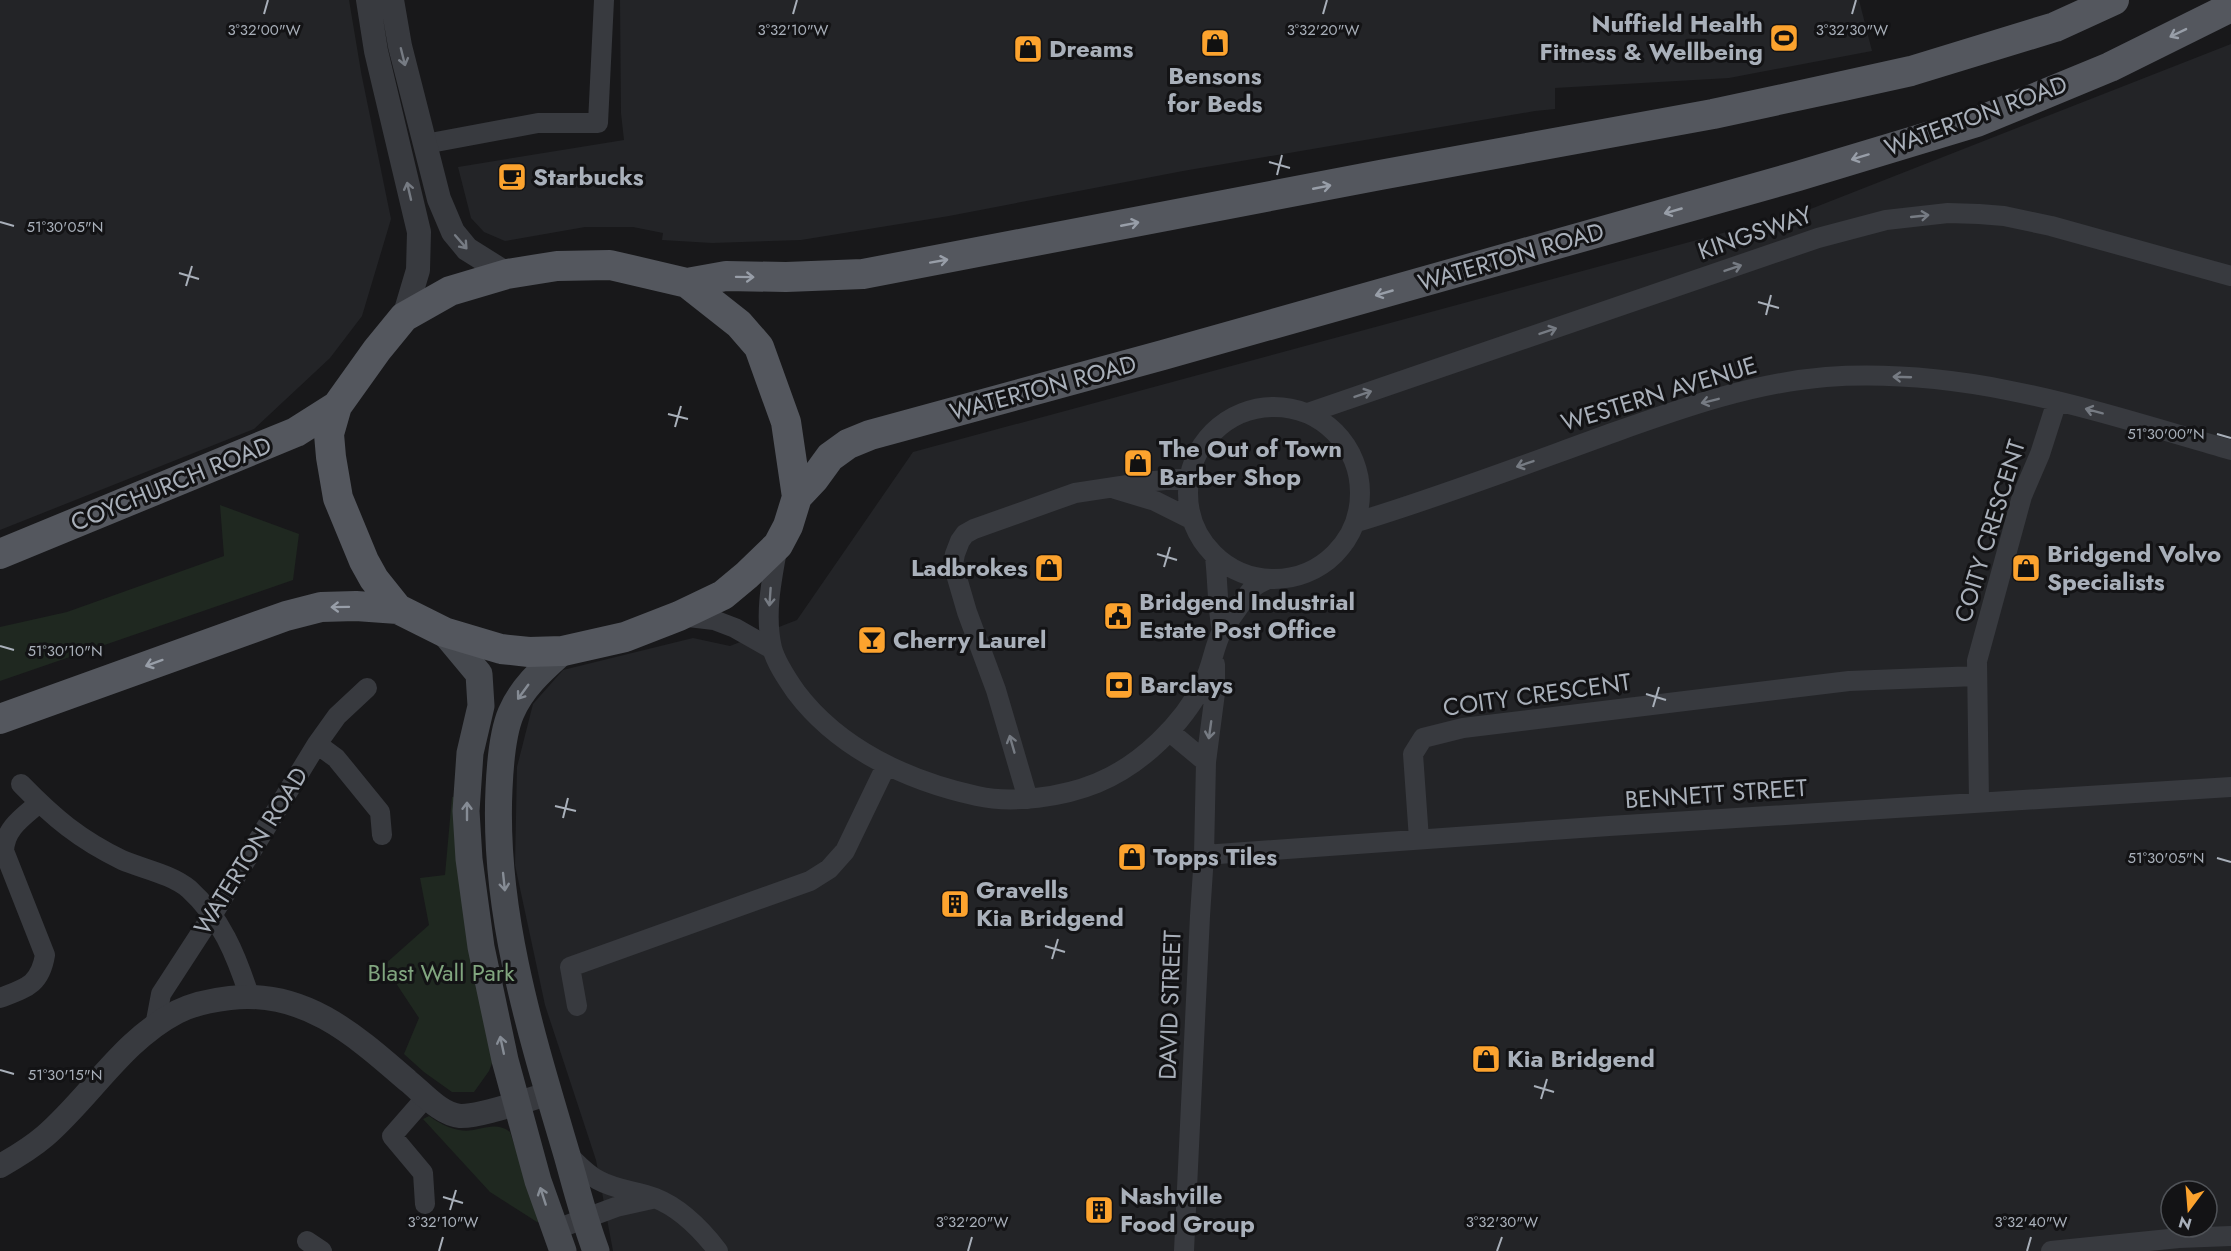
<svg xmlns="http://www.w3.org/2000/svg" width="2231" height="1251" font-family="Jost,sans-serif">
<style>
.built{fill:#232427;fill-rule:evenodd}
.green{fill:#1f2820}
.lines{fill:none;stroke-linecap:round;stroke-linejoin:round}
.minor{stroke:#383a3f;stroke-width:20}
.tertiary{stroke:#383a3f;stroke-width:24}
.secondary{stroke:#46494f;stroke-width:27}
.primary{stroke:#54575e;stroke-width:30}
.oneway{stroke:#989ea8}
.oneway2{stroke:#767b83}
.oneway3{stroke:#868c95}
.ticks{fill:none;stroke:#a9b0ba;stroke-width:2}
.labels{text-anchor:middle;stroke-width:6;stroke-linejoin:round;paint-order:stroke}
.poi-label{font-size:24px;font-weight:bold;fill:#a9b0ba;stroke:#131315;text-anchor:start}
.street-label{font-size:24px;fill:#a9b0ba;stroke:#131315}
.park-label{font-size:24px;fill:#81a67f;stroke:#131315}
.ticks-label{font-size:15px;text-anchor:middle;fill:#a9b0ba;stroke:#131315;stroke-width:6;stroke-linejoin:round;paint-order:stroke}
</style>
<rect width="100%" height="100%" fill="#18181a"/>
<path class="built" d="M0 0H349L361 72 391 219 362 316 330 358 254 429 0 530Z
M620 0H1859L1872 51 1729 78 1555 88V109L1535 111 1183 171 949 216 801 240 712 243 662 240 663 233 633 227H585L505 241 484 232 471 218 458 167 624 140 621 113Z
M2231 44V1251H613L596 1160 545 1005 515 865 517 767 533 704 563 670 693 638 730 646 797 620 913 452 1808 210ZM2171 1191H2207V1227H2171Z"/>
<path class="green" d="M220 505 299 534 293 580 0 681V627L67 612 224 556Z
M452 797H456L495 1055 489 1071 474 1092H452L424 1072 404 1054 419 1018 384 965 429 925 420 878 445 875Z
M429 1116C438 1122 447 1128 459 1130 478 1134 493 1119 510 1132L540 1221 537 1222 490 1192 423 1119Z"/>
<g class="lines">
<path class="minor" d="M425 144 538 123H598L604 0
M1188 493a86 86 0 1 1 172 0a86 86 0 1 1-172 0Z
M1308 413 1818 238 1886 220 1948 213 1979 214 2004 216 2051 226 2231 276
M1115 489 1155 501 1191 519
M1357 522C1443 496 1529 463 1615 432 1682 408 1753 383 1826 377 1969 367 2095 411 2231 450
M778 545C772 578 764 614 772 648 776 663 787 679 796 692 839 749 908 781 977 796 1013 804 1063 797 1097 783 1141 765 1183 724 1204 682 1212 666 1214 646 1222 631 1226 625 1250 590 1254 587 1257 584 1262 582 1266 580
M1215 557C1218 582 1217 606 1222 631
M680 616 714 620 735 628 772 649
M1170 732 1206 762
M317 744 336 758 380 812 382 835
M21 784C54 818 79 839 122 860 143 869 171 874 189 889 221 918 236 955 249 995
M1028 799 996 690 967 612 953 564 955 554 960 541 965 534 974 529 1075 493 1154 481 1189 478
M1979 802 1977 661 2022 496 2040 454 2057 401
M1419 839 1413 754 1423 738 1463 728 1849 681 1977 676
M1204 855 1609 826 2231 787
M0 998C26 988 40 985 45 955L4 851C5 828 23 817 39 803
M577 1006 570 967 810 881 829 869 845 851 886 766
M155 1026 161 994 213 914 317 744 337 716 367 688
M566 1153C576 1162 586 1174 598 1180 616 1190 636 1191 655 1198 681 1208 701 1229 718 1251
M425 1204 423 1173 392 1136 427 1096
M554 1230 616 1207 652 1199
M307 1241 322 1251
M1184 1251 1200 916 1204 855 1206 762 1215 693V664
M2051 1251 2179 1238 2231 1236"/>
<path class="tertiary" d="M368 0 376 51 419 232 418 270 404 317
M392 0 400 46 439 199 453 232 467 249 507 274
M0 1166C16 1157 31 1148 45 1136 90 1097 123 1040 177 1012 193 1004 212 1000 230 998 304 989 355 1035 408 1081 423 1093 440 1114 460 1116 480 1117 526 1100 548 1094"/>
<path class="secondary" d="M444 632 479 674 481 706 470 753 466 811 469 859 481 947 505 1060 538 1181 563 1251
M563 651C543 669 522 687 511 713 502 734 500 766 499 789 493 914 532 1037 567 1155 576 1187 584 1219 596 1251"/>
<path class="primary" d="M610 265 687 283 739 324 759 347 786 422 797 497 788 526 778 545 747 575 723 595 679 616 625 637 563 651 529 652 501 649 444 632 398 609 374 579 364 561 338 498 331 457 329 434 337 406 377 350 404 317 450 291 507 274 557 266Z
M687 283 726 276 786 277 863 274 1380 175 1713 114 1843 86 1911 71 2055 27 2114 0
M797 497 814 479 830 457 848 444 870 435 1163 355 1798 176 1977 122 2110 67 2231 7
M0 554 296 432 337 406
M0 719 286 616 321 607 356 606 398 609"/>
</g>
<defs><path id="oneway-shaft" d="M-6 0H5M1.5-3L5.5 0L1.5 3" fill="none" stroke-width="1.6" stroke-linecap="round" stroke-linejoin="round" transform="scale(1.5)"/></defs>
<g class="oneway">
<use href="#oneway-shaft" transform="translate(2178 33) rotate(154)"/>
<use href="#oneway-shaft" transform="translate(1860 157) rotate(163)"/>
<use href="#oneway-shaft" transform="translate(1322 187) rotate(-11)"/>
<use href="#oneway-shaft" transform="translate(1673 211) rotate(164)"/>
<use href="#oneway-shaft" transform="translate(1130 224) rotate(-11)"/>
<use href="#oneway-shaft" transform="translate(939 261) rotate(-10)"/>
<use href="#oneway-shaft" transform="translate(745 277) rotate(1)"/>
<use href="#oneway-shaft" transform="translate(1384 293) rotate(164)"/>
<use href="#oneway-shaft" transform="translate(340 607) rotate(179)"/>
<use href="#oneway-shaft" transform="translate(154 663) rotate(160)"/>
</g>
<g class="oneway2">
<use href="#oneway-shaft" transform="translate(403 57) rotate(76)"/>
<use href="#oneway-shaft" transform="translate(409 191) rotate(-103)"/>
<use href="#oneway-shaft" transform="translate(1920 216) rotate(-6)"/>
<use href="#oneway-shaft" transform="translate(461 242) rotate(49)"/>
<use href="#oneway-shaft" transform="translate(1733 268) rotate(-19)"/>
<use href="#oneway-shaft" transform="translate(1548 331) rotate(-19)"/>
<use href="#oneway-shaft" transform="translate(1902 377) rotate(-178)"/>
<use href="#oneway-shaft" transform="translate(1363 394) rotate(-19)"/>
<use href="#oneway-shaft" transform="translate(1710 401) rotate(166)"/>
<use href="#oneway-shaft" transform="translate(2094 411) rotate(-165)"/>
<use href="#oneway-shaft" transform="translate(1525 464) rotate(161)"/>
<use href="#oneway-shaft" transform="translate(770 597) rotate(94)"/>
<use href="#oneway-shaft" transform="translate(1210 730) rotate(98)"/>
<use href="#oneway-shaft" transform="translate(1012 744) rotate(-106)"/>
</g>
<g class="oneway3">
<use href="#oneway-shaft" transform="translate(523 692) rotate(126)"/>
<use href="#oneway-shaft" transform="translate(467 811) rotate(-90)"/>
<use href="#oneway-shaft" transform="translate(504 882) rotate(84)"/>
<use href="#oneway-shaft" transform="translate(502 1045) rotate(-102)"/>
<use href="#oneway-shaft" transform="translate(543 1196) rotate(-108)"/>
</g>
<path class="ticks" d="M264 14 268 0M793 14 797 0M1323 14 1327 0M1852 14 1856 0M1269 162 1290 168M1277 175 1282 155M0 222 14 226M179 273 199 279M186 286 192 266M1758 302 1779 308M1766 315 1771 295M668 414 688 419M675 427 681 406M2217 434 2231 438M1157 554 1177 560M1164 567 1170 547M0 646 14 650M1646 694 1666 700M1653 707 1659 687M555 806 576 811M563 818 568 798M2217 858 2231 862M1045 946 1065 952M1052 959 1058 939M0 1070 14 1074M1534 1086 1554 1092M1541 1099 1547 1079M443 1197 463 1203M450 1210 456 1190M439 1251 443 1237M968 1251 972 1237M1497 1251 1502 1237M2027 1251 2031 1237"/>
<defs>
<g id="stadium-square" transform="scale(1.5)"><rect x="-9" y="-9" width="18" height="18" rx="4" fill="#fca32e" stroke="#131315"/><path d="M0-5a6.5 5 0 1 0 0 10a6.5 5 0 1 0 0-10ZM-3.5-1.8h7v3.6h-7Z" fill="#111"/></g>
<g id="shop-square" transform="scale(1.5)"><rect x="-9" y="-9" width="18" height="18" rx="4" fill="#fca32e" stroke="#131315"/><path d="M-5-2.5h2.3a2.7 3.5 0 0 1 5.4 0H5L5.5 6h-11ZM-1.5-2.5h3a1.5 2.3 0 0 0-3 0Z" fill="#111"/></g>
<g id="cafe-square" transform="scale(1.5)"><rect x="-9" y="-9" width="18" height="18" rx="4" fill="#fca32e" stroke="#131315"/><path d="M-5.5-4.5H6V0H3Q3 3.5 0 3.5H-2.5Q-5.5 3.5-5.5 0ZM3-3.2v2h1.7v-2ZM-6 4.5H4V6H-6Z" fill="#111"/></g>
<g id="civic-square" transform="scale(1.5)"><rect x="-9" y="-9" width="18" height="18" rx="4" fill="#fca32e" stroke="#131315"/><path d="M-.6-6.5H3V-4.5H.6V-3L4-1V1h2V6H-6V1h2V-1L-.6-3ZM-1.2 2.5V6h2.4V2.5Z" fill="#111"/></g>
<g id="bar-square" transform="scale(1.5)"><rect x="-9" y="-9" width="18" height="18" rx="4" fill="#fca32e" stroke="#131315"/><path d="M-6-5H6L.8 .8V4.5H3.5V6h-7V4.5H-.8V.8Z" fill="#111"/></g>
<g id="bank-square" transform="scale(1.5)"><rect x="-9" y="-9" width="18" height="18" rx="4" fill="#fca32e" stroke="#131315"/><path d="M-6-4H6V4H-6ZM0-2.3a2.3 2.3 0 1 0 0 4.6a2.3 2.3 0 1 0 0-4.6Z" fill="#111"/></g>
<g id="building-square" transform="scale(1.5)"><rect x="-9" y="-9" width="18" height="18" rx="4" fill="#fca32e" stroke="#131315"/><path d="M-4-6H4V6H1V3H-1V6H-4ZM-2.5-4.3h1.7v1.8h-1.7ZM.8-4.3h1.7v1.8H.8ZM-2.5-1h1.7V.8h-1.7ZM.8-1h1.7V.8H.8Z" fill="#111"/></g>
</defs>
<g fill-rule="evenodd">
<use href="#stadium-square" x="1784" y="38"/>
<use href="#shop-square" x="1215" y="43"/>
<use href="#shop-square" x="1028" y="49"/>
<use href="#cafe-square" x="512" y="177"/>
<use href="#shop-square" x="1138" y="463"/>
<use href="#shop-square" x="1049" y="568"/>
<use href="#shop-square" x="2026" y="568"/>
<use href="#civic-square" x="1118" y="616"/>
<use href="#bar-square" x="872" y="640"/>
<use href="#bank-square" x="1119" y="685"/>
<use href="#shop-square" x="1132" y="857"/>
<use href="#building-square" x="955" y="904"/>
<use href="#shop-square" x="1486" y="1059"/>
<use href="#building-square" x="1099" y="1210"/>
</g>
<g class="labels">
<g class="poi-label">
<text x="1763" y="32" text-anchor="end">Nuffield Health<tspan x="1763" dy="28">Fitness &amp; Wellbeing</tspan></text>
<text x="1049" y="57">Dreams</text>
<text x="1215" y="84" text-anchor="middle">Bensons<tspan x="1215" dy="28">for Beds</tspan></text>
<text x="533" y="185">Starbucks</text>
<text x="1159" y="457">The Out of Town<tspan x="1159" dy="28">Barber Shop</tspan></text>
<text x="2047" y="562">Bridgend Volvo<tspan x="2047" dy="28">Specialists</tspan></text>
<text x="1028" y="576" text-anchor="end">Ladbrokes</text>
<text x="1139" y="610">Bridgend Industrial<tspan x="1139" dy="28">Estate Post Office</tspan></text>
<text x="893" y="648">Cherry Laurel</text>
<text x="1140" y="693">Barclays</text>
<text x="1153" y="865">Topps Tiles</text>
<text x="976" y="898">Gravells<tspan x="976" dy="28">Kia Bridgend</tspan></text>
<text x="1507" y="1067">Kia Bridgend</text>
<text x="1120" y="1204">Nashville<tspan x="1120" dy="28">Food Group</tspan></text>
</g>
<g class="street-label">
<text transform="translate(1976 116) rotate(-20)" y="8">WATERTON ROAD</text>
<text transform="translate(1755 233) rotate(-19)" y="8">KINGSWAY</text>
<text transform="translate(1511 257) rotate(-16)" y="8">WATERTON ROAD</text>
<text transform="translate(1043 388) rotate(-15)" y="8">WATERTON ROAD</text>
<text transform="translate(1659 394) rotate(-17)" y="8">WESTERN AVENUE</text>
<text transform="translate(171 484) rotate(-22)" y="8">COYCHURCH ROAD</text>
<text transform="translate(1990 531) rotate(-73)" y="8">COITY CRESCENT</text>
<text transform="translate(1537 695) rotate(-8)" y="8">COITY CRESCENT</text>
<text transform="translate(1716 794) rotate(-4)" y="8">BENNETT STREET</text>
<text transform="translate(251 851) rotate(-58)" y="8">WATERTON ROAD</text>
<text transform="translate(1170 1005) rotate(-88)" y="8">DAVID STREET</text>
</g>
<g class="park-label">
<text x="441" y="981">Blast Wall Park</text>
</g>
</g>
<g class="ticks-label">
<text x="264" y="35">3°32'00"W</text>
<text x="793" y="35">3°32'10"W</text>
<text x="1323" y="35">3°32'20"W</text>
<text x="1852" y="35">3°32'30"W</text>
<text x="65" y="232">51°30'05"N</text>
<text x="2166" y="439">51°30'00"N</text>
<text x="65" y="656">51°30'10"N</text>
<text x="2166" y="863">51°30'05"N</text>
<text x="65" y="1080">51°30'15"N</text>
<text x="443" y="1227">3°32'10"W</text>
<text x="972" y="1227">3°32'20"W</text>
<text x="1502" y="1227">3°32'30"W</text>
<text x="2031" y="1227">3°32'40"W</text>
</g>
<g transform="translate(2189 1209) rotate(196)"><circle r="28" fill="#131315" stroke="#4f5257" stroke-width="1.5"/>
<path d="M0-4.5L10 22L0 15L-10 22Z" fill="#fca32e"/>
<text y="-9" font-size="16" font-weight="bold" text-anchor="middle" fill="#a9b0ba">N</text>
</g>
</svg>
